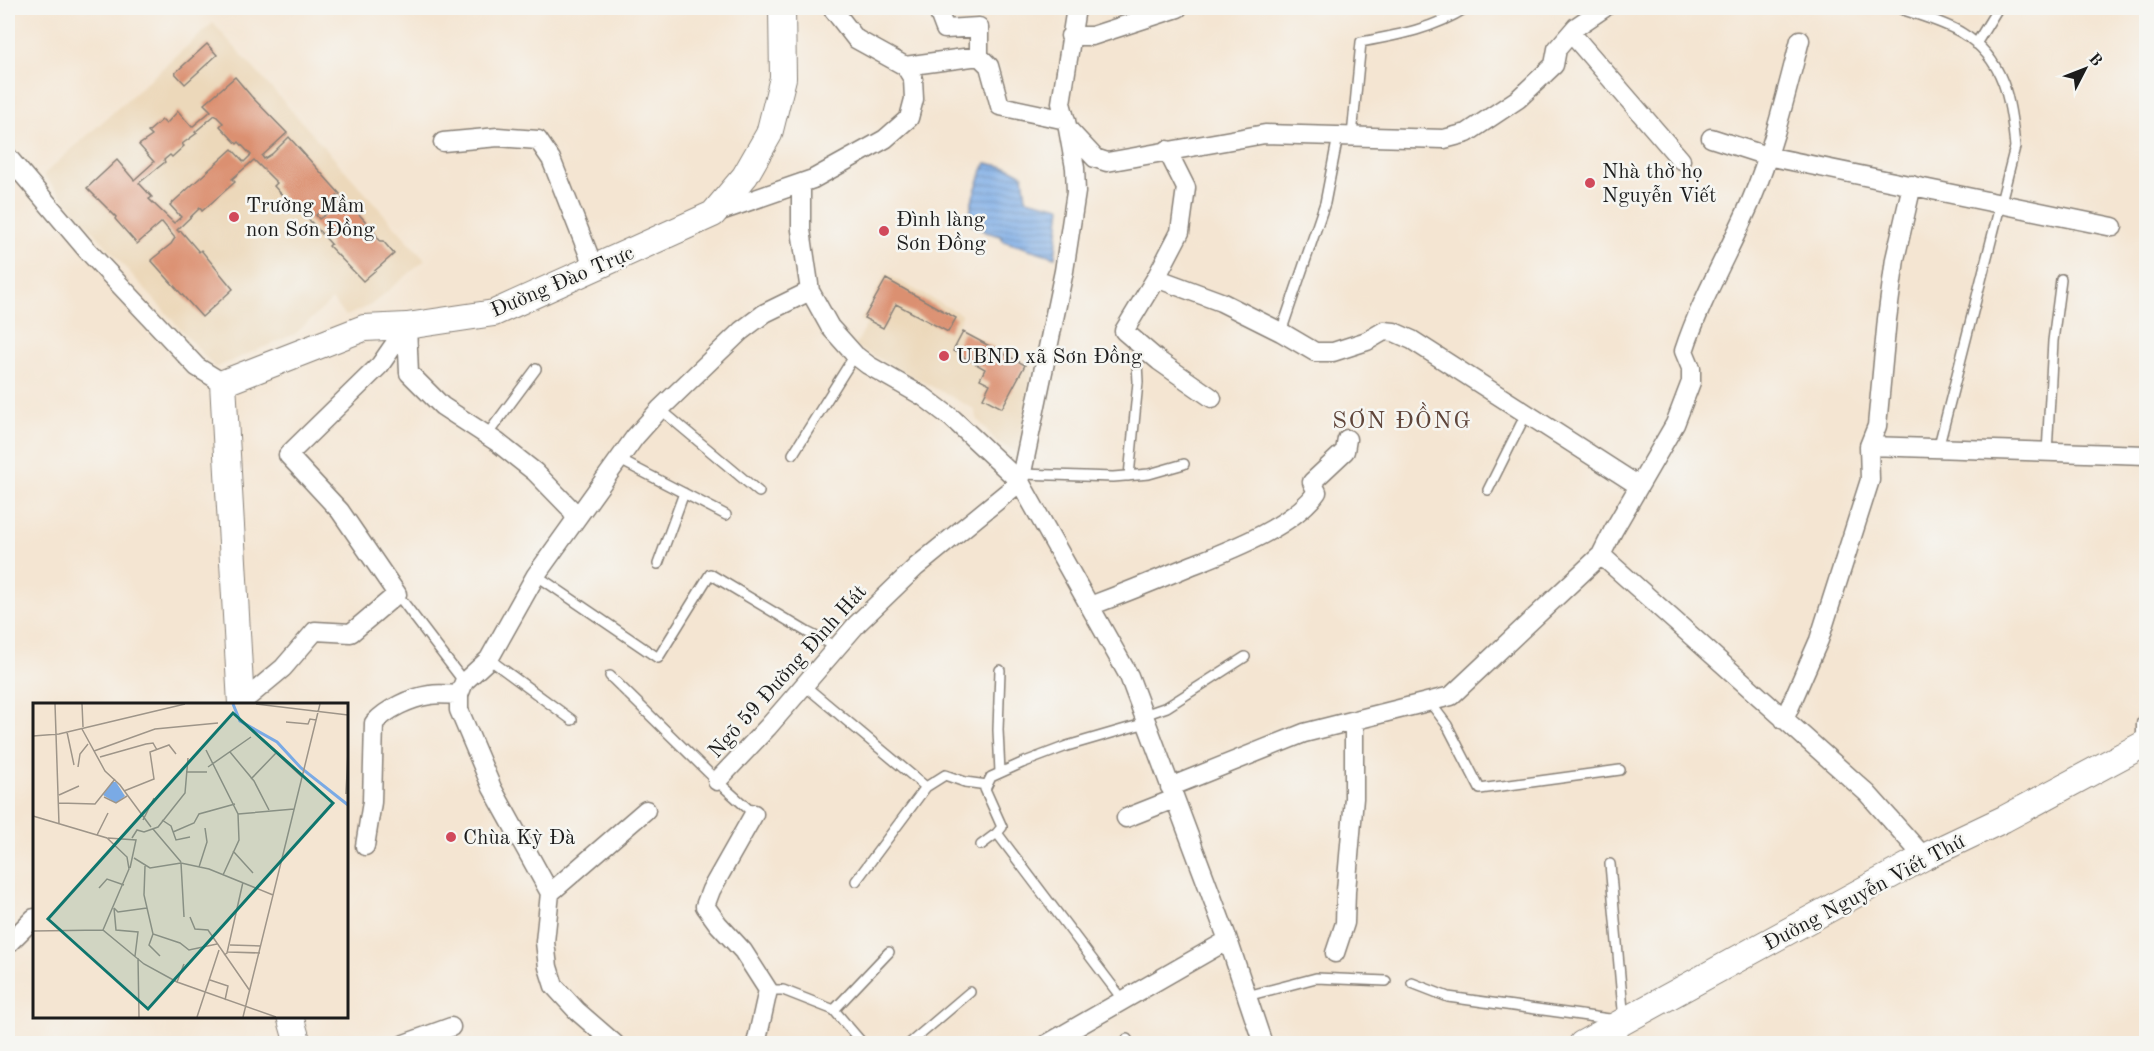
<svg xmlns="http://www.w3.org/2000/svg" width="2154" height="1051" font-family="'Old Standard TT',serif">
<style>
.built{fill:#ecd8ba}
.water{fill:url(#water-rules);stroke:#4b6380;stroke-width:1.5}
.building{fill:#db9071;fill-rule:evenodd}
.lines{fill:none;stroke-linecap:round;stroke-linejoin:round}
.lane-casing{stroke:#888077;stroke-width:12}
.street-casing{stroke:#888077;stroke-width:21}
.secondary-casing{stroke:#888077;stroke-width:28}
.lane{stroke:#fff;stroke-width:9}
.street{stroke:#fff;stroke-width:18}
.secondary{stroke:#fff;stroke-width:26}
.poi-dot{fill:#d1495b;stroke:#f6f6f2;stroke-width:2}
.labels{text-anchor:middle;stroke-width:5;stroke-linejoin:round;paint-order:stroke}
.poi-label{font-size:21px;fill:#1c1c1c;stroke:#f6f6f2;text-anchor:start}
.street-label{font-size:21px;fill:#1c1c1c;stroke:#f6f6f2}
.quarter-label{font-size:24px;letter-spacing:1.5px;fill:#5f453a;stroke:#f6f6f2}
.inset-river{fill:none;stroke:#7aaae5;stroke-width:3}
.inset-road{fill:none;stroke:#9e9589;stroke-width:1.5}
.view{fill:#0f766e;fill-opacity:0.15;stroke:#0f766e;stroke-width:3}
.inset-edge{fill:none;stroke:#1c1c1c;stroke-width:3}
</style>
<defs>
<pattern id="water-rules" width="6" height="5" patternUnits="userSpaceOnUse" patternTransform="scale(1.5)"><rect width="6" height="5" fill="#7aaae5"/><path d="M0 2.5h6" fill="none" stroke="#638ab9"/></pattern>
</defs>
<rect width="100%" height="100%" fill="#f6f6f2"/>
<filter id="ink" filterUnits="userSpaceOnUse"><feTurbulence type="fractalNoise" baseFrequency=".0167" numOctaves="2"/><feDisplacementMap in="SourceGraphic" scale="12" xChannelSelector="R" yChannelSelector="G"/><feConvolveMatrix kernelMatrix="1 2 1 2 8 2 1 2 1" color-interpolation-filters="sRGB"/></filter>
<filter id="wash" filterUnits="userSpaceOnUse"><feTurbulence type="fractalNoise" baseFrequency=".008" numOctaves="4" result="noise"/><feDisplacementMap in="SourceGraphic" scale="24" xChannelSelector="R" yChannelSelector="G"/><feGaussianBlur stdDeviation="1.35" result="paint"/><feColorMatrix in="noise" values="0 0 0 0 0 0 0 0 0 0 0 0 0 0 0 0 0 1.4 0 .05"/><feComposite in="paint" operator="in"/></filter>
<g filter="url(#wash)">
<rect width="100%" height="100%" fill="#f4e5d2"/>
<path class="built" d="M213 23 425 260 371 305 346 316 332 300 295 334 215 368 43 175Z
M886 274 962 315 957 327 1033 366 1019 453 997 442 977 419 974 409 855 346 867 324 860 320Z"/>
<path class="water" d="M986 163 1010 168 1023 175 1026 199 1061 207 1055 257 1003 241 1001 236 986 232 971 224C967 204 979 181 986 163Z"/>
<g id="blocks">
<path class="building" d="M207 44 217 55 185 84 175 73Z
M235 77 251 96 287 133 262 156 264 159 272 154 289 137 340 194 316 215 319 219 325 215 343 197 366 222 365 225 372 229 380 241H383L394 254 363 281 329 246 331 244 293 202 290 204 274 186 277 183 254 160 232 179 235 182 202 211 200 208 177 230 179 232 181 231 199 252 201 250 233 289 202 317 151 260 171 244 175 238 162 222 137 244 115 219 116 217 87 188 117 160 134 180 154 162 139 145 152 136 148 132 162 120 166 124 178 111 192 127 211 111 204 104ZM215 115 223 123 220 126 237 144 239 142 251 155 244 162 232 149 170 205 181 217 174 223 149 199 152 197 139 183 165 162 164 160 170 155 172 157 184 146 182 144 197 133 195 132Z
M886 279 956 318 948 332 896 304 883 328 864 318Z
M963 332 1025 365 1002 408 983 398 990 384 980 379 985 369 953 351Z"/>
</g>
</g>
<g filter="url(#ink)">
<use href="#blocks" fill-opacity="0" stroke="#888077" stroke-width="1.5"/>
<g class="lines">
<g class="lane-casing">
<path id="lane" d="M1901 9C1921 16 1944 22 1962 33 2005 59 2011 102 2015 147L1938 449
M1976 44 1998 8
M1352 136 1361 42C1399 35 1433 29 1466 8
M1281 332 1325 203 1338 136
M660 409 759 492
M487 435 536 369
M2047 453 2053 341 2061 279
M793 454 855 355
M618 459 726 515
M1022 474 1113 477 1149 474 1184 464
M1129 476 1138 382 1137 363 1144 348
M1488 490 1526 414
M658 564 684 493
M536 575 658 658 710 574 807 632 837 647
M397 594 464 682
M489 659 572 720
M1000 670 998 730 1000 772
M610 676 717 781 754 814
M804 685 926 787
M1429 701 1447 725 1480 789 1620 770
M1144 715 1167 707 1245 657
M997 833 1123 1000
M981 845 997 833 1002 827 985 789 991 777 1022 763 1067 746 1146 723
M856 881 926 787 945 775 965 782 987 785
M1412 983 1448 997 1624 1021 1610 864
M768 990H783L834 1010 863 1044
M1247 996 1316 978 1386 981
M834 1010 889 952
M1127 1039 1130 1044
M909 1044 970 992"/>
</g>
<g class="street-casing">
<path id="street" d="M937 8 945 29 979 27V56
M1076 8 1061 103 1068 129 1095 158 1107 162 1265 134 1444 139 1467 133 1518 99 1554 65 1557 49 1576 27 1604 8
M1571 33 1681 160
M1070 36H1092L1178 8
M905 66 979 56 989 66 1000 106 1066 120
M1711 138 1767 156 2113 227
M443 142 498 137 538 140 551 159 594 268
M1167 150 1186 188 1180 232 1156 278 1124 331 1159 361 1212 398
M8 157 86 249 197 367 223 383
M801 183V230L810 291 830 327 855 355 868 365 924 397 953 419 1020 482 1129 676 1228 940 1263 1044
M715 213 813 179 885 139 909 118 914 99 913 79 905 66 856 39 832 8
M1156 278 1221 302 1281 332 1315 352H1333L1367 341 1384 331 1394 332 1412 340 1639 486
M407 326 409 373 442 406 497 442 535 472 570 508 575 518
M1869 446 2146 455
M1020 482 1064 271 1076 192 1075 168 1068 129
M1601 555 1867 793 1924 857
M1090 606C1122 594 1154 581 1185 568 1225 552 1292 528 1317 492L1312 482 1345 451 1347 439
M241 703 283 668 315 631 351 633 397 594 340 511 288 455 380 365 407 326
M1784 720 1819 640 1870 480 1869 446 1877 426 1887 319 1895 259 1912 185
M2146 743V724
M717 781 768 727 857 624 916 567 1020 482
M1170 787 1304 733 1451 696 1601 555 1613 531 1675 424 1691 382V368L1684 351C1701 299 1729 252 1751 201 1773 149 1786 94 1800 40
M754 814 711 890 705 906 718 924 743 951 768 990 756 1044
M1126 818 1174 799
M365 846 372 802 374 723C387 709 410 698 430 695 439 693 450 695 459 695
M550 893 646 810
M8 944 34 918
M1335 953 1345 923 1346 891 1354 798V721
M404 1044 451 1027
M615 1044 577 1011 554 986 548 967 545 942 550 893 492 788 459 710V695L464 682 489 659 536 575 635 437 660 409 741 331 765 313 810 291
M1047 1044 1228 940"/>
</g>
<g class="secondary-casing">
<path id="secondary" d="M241 704 223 383 364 328 407 326 494 313 713 214 745 176 769 134 783 78 782 8
M290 1016 298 1044
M1582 1044 1924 857 2004 819 2146 743"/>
</g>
<use href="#lane" class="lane"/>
<use href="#street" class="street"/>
<use href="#secondary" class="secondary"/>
</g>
</g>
<g class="poi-dot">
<circle cx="1590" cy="183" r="6"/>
<circle cx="234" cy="217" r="6"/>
<circle cx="884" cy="231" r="6"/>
<circle cx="944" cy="356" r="6"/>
<circle cx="451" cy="837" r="6"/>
</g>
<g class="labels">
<g class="poi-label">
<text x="1602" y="178">Nhà thờ họ<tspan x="1602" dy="24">Nguyễn Viết</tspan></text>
<text x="246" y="212">Trường Mầm<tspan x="246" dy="24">non Sơn Đồng</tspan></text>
<text x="896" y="226">Đình làng<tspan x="896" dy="24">Sơn Đồng</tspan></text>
<text x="956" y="363">UBND xã Sơn Đồng</text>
<text x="463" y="844">Chùa Kỳ Đà</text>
</g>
<g class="street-label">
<text transform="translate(562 281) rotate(-23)" y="7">Đường Đào Trực</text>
<text transform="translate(787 671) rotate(-48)" y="7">Ngõ 59 Đường Đình Hát</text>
<text transform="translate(1864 892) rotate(-28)" y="7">Đường Nguyễn Viết Thứ</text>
</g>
<g class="quarter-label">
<text x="1402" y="428">SƠN ĐỒNG</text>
</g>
</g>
<g transform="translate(33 703)">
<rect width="315" height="315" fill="#f4e5d2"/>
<path d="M79 79H83L92 93 83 100 70 92Z" fill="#7aaae5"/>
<path class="inset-river" d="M200 1 207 18 244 39 268 65 315 102"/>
<path class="inset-road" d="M22 1 26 121M49 1 50 24M223 1 315 12M253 19 275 21 277 16 283 17M49 26 72 68 87 82 118 124M34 29 41 62M224 32 269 74M0 33 26 31 152 1M173 47 205 111 206 137 190 172M61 48 122 26 185 20M197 49 221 78 236 107M67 54 113 41 120 40 124 47M45 64 47 51 55 41M175 64 218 34M153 69H174M218 76 243 50M91 88 121 76 117 49 136 42 143 51M313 91 315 48M26 92 46 83M71 94 83 100 94 93M26 100 62 101 82 76M205 111 261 106M0 113 74 135 94 154 96 166 70 227 111 261 144 279 243 314M110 117 121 95M129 117 138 123 143 137 157 134M120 126 148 159M140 129 161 120 166 111 202 101M64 132 75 110M75 135 103 137 97 165M99 135 104 127 111 129 125 124 152 90 155 55M200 148 220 170M101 155 117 165 148 160 176 166 240 192M148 160 151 214M112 163 111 192 120 231 147 240 156 247 184 241M166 164 174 139 172 125M66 185 74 176 91 182M81 205 83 227 105 229 102 253M81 205 85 209 114 205M157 214 162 226 175 227 217 288M0 228 70 227M120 231 116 242 127 253M197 242 228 243M195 249 227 250M191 252 194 250 210 179M105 255 106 314M177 277 195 283 192 297M144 279 151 261M164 314 186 247M210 314 287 1"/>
<path class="view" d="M200 10 300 100 115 306 15 216Z"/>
<rect width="315" height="315" class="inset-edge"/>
</g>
<rect width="2154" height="1051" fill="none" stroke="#f6f6f2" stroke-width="30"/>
<g transform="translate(2085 69) rotate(48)" stroke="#f6f6f2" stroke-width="4.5" paint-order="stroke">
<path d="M0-4.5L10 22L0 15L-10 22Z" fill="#1c1c1c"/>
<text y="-9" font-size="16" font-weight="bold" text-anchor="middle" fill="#1c1c1c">B</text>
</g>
</svg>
